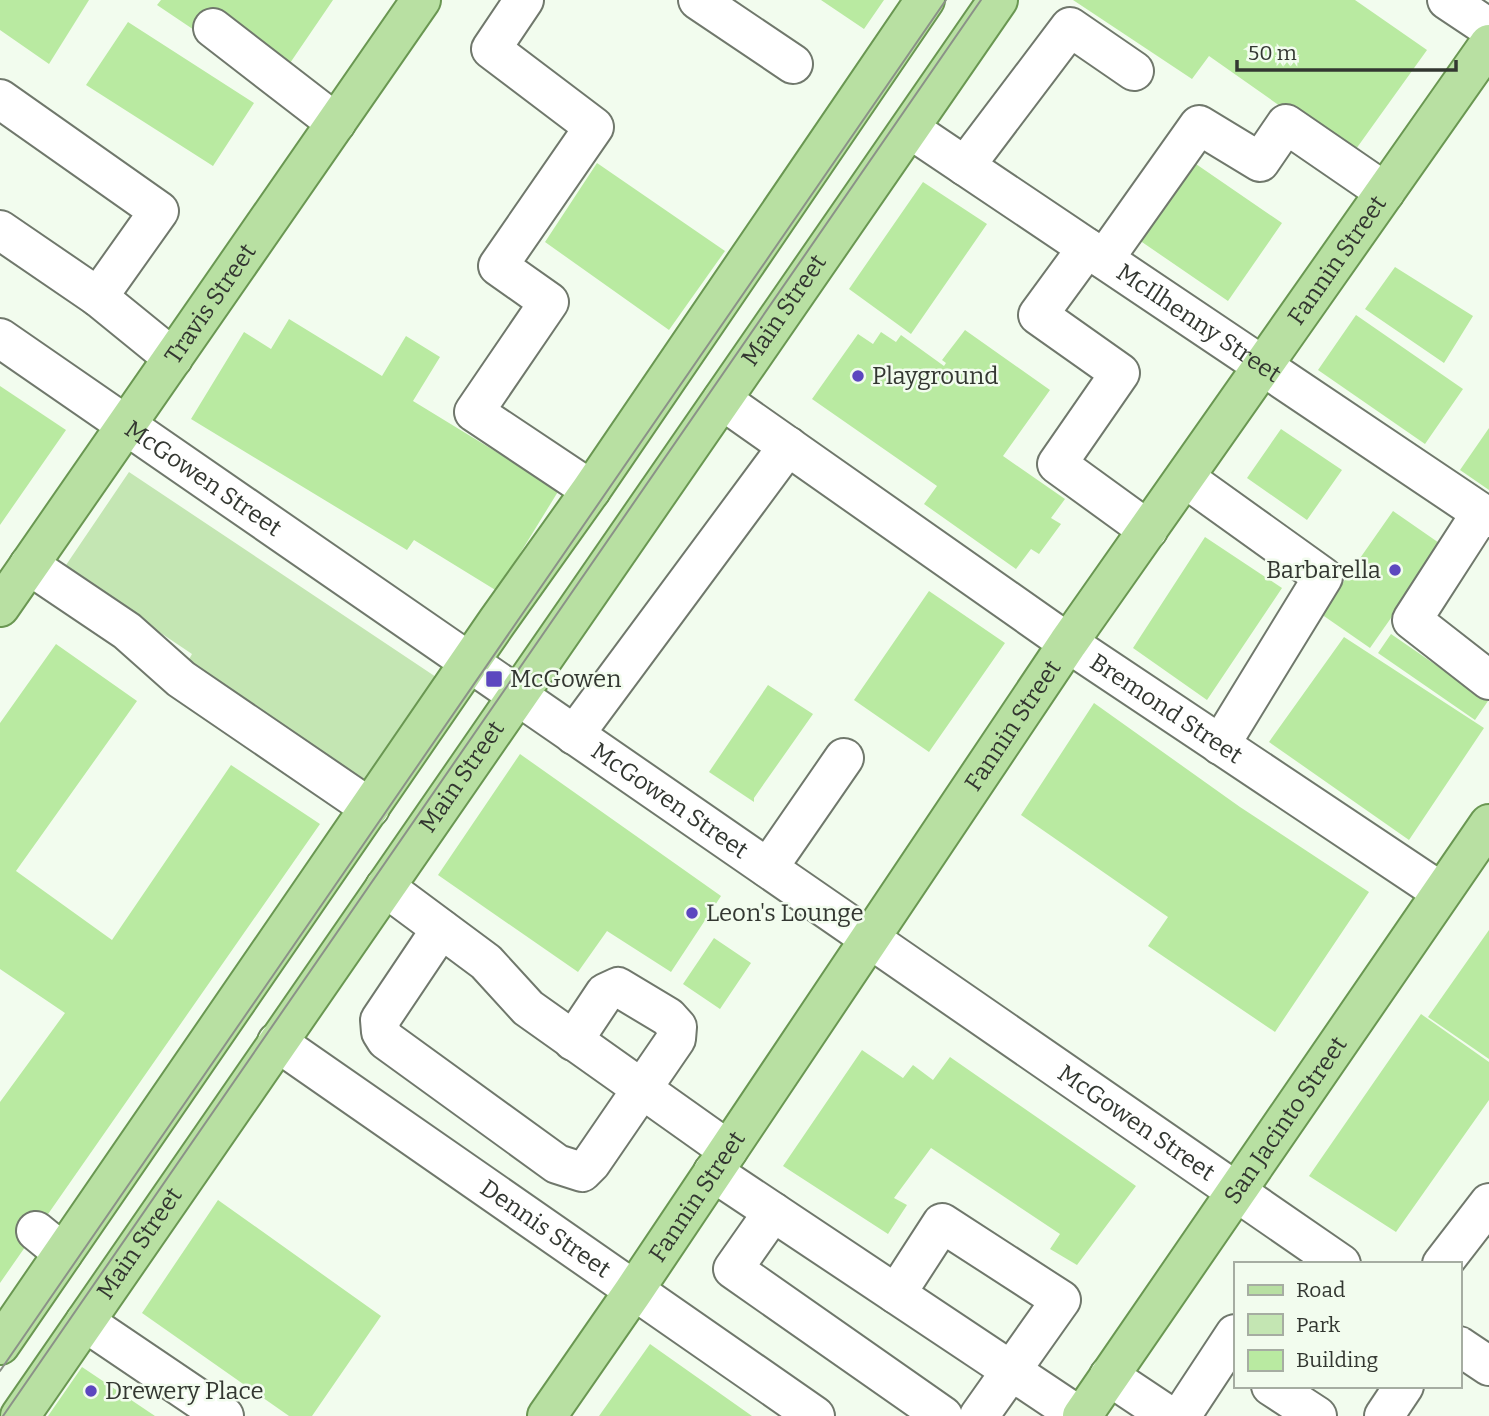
<svg xmlns="http://www.w3.org/2000/svg" width="1489" height="1416" font-family="Bitter,serif">
<style>
.green{fill:#c4e6b3}
.building{fill:#b9eaa1}
.lines{fill:none;stroke-linecap:round;stroke-linejoin:round}
.minor-casing{stroke:#70786c;stroke-width:42}
.major-casing{stroke:#6a9752;stroke-width:42}
.minor{stroke:#fff;stroke-width:38}
.major{stroke:#b8e0a2;stroke-width:38}
.tram{stroke:#8b9288;stroke-width:2}
.poi-dot{fill:#5c47bf;stroke:#f2fcee;stroke-width:2.5}
.labels{text-anchor:middle;stroke-width:5;stroke-linejoin:round;paint-order:stroke}
.street-label{font-size:24px;fill:#333731;stroke:#f2fcee}
.poi-label{font-size:24px;fill:#333731;stroke:#f2fcee;text-anchor:start}
</style>
<rect width="100%" height="100%" fill="#f2fcee"/>
<path class="green" d="M129 472 439 679 368 784 187 663 192 654 64 568Z"/>
<path class="building" d="M0 0H89L49 64 0 30Z
M161 0H333L288 66 206 38 157 5Z
M821 0H884L864 29Z
M1073 0H1355L1427 50 1351 156 1209 56 1192 79Z
M128 22 254 103 213 166 86 85Z
M1193 162 1282 223 1228 301 1139 240Z
M597 163 725 251 669 330 545 242Z
M923 182 987 224 911 334 849 289Z
M1395 267 1473 316 1444 363 1365 309Z
M1356 315 1463 389 1425 444 1318 370Z
M289 319 382 376 406 336 440 357 413 401 559 490 497 591 414 540 407 550 191 419 244 332 271 349Z
M965 330 1050 390 1003 456 1065 499 1051 518 1061 524 1039 554 1031 549 1016 569 924 504 937 486 812 399 858 334 873 344 881 332 896 342 901 335 944 366 946 363 942 360Z
M0 386 66 430 0 525Z
M1489 428V490L1460 470Z
M1281 429 1342 470 1307 520 1247 478Z
M1393 511 1442 545 1370 648 1321 614Z
M1205 537 1282 588 1207 700 1133 648Z
M929 591 1005 643 929 752 854 700Z
M1391 634 1488 701 1475 720 1378 653Z
M1344 637 1484 728 1409 840 1269 742Z
M56 644 137 701 16 871 112 940 231 765 320 824 0 1283V1102L65 1013 0 969V723Z
M768 685 813 714 754 798V802L709 772Z
M1094 703 1240 807 1369 892 1275 1032 1148 946 1168 917 1021 815Z
M520 754 721 896 671 972 607 931 578 972 438 875Z
M1489 930V1059L1428 1017Z
M714 938 751 963 720 1009 683 984Z
M1421 1014 1489 1062V1100L1396 1232 1309 1176Z
M862 1050 903 1078 913 1065 933 1080 950 1057 1136 1186 1077 1265 1050 1249 1060 1234 931 1148 894 1198 907 1205 888 1234 783 1166Z
M218 1200 381 1316 312 1416H289L142 1313Z
M650 1344 752 1416H599Z
M82 1367 155 1416H48Z"/>
<g class="lines">
<g class="minor-casing">
<g id="minor">
<path d="M524 0 491 49 594 127 498 266 549 302 474 412 591 490"/>
<path d="M698 0 793 64"/>
<path d="M1447 0 1489 28"/>
<path d="M213 28 336 123"/>
<path d="M0 99 159 211 98 297"/>
<path id="s1" d="M910 129 1489 518"/>
<path d="M965 166 1070 27 1134 71"/>
<path d="M0 230 98 297 173 358"/>
<path d="M1087 248 1038 315 1120 373 1057 464 1148 530"/>
<path d="M1104 259 1199 125 1260 162 1286 124 1385 192"/>
<path id="s2" d="M0 338 1341 1264"/>
<path id="s3" d="M722 400 1068 643 1441 892"/>
<path d="M1185 478 1323 577 1220 745"/>
<path d="M1481 513 1412 620 1489 680"/>
<path d="M29 565 127 631 181 679 370 808"/>
<path d="M574 735 788 446"/>
<path d="M768 868 844 758"/>
<path d="M385 887 486 962 528 1008 728 1150"/>
<path d="M441 929 380 1020 381 1032 386 1040 557 1164 582 1172 591 1163 676 1039 677 1027 668 1017 618 987 605 993 573 1041"/>
<path id="s4" d="M277 1042 815 1416"/>
<path d="M713 1172 1079 1416"/>
<path d="M773 1212 733 1269 943 1416"/>
<path d="M36 1231 63 1253"/>
<path d="M1442 1264 1489 1203"/>
<path d="M896 1294 942 1223 1061 1300 979 1416"/>
<path d="M85 1322 224 1416"/>
<path d="M1459 1346 1489 1366"/>
<path d="M1109 1376 1169 1416"/>
<path d="M1271 1386 1317 1416"/>
<path d="M1181 1416 1235 1334"/>
<path d="M1384 1416 1404 1386"/>
</g>
</g>
<g class="major-casing">
<g id="major">
<path id="s5" d="M0 607 421 0"/>
<path d="M0 1345 497 622 591 490 925 0"/>
<path id="s6" d="M20 1416 998 0"/>
<path id="s7" d="M547 1416 633 1292 1068 643 1489 44"/>
<path id="s8" d="M1082 1416 1489 824"/>
</g>
</g>
<use href="#minor" class="minor"/>
<use href="#major" class="major"/>
<path class="tram" d="M0 1371 946 0
M3 1416 981 0"/>
</g>
<g class="poi-dot">
<circle cx="858" cy="376" r="7"/>
<circle cx="1395" cy="570" r="7"/>
<rect x="485" y="670" width="18" height="18" rx="3.5"/>
<circle cx="692" cy="913" r="7"/>
<circle cx="91" cy="1391" r="7"/>
</g>
<g class="labels">
<g class="street-label">
<text dy="8" stroke="none"><textPath href="#s7" startOffset="1400">Fannin Street</textPath></text>
<text dy="8" stroke="none"><textPath href="#s5" startOffset="369">Travis Street</textPath></text>
<text dy="8" stroke="none"><textPath href="#s6" startOffset="1344">Main Street</textPath></text>
<text dy="8" stroke="none"><textPath href="#s1" startOffset="348">McIlhenny Street</textPath></text>
<text dy="8" stroke="none"><textPath href="#s2" startOffset="247">McGowen Street</textPath></text>
<text dy="8" stroke="none"><textPath href="#s3" startOffset="541">Bremond Street</textPath></text>
<text dy="8" stroke="none"><textPath href="#s7" startOffset="833">Fannin Street</textPath></text>
<text dy="8" stroke="none"><textPath href="#s6" startOffset="777">Main Street</textPath></text>
<text dy="8" stroke="none"><textPath href="#s2" startOffset="814">McGowen Street</textPath></text>
<text dy="8" stroke="none"><textPath href="#s8" startOffset="359">San Jacinto Street</textPath></text>
<text dy="8" stroke="none"><textPath href="#s2" startOffset="1381">McGowen Street</textPath></text>
<text dy="8" stroke="none"><textPath href="#s7" startOffset="266">Fannin Street</textPath></text>
<text dy="8" stroke="none"><textPath href="#s4" startOffset="327">Dennis Street</textPath></text>
<text dy="8" stroke="none"><textPath href="#s6" startOffset="210">Main Street</textPath></text>
</g>
<g class="poi-label">
<text x="872" y="384">Playground</text>
<text x="1381" y="578" text-anchor="end">Barbarella</text>
<text x="510" y="687">McGowen</text>
<text x="706" y="921">Leon's Lounge</text>
<text x="105" y="1399">Drewery Place</text>
</g>
</g>
<rect x="1234" y="1262" width="228" height="126" fill="#f2fcee" stroke="#a6ada2" stroke-width="2"/>
<rect x="1248" y="1285" width="35" height="10" fill="#b8e0a2" stroke="#a6ada2" stroke-width="2"/>
<text x="1296" y="1297" font-size="21" fill="#333731">Road</text>
<rect x="1248" y="1314" width="35" height="21" fill="#c4e6b3" stroke="#a6ada2" stroke-width="2"/>
<text x="1296" y="1332" font-size="21" fill="#333731">Park</text>
<rect x="1248" y="1350" width="35" height="21" fill="#b9eaa1" stroke="#a6ada2" stroke-width="2"/>
<text x="1296" y="1367" font-size="21" fill="#333731">Building</text>
<path d="M1237 60v10h219v-10" fill="none" stroke="#333731" stroke-width="3.5"/>
<text x="1248" y="60" font-size="21" fill="#333731" stroke="#f2fcee" stroke-width="5" paint-order="stroke">50 m</text>
</svg>
